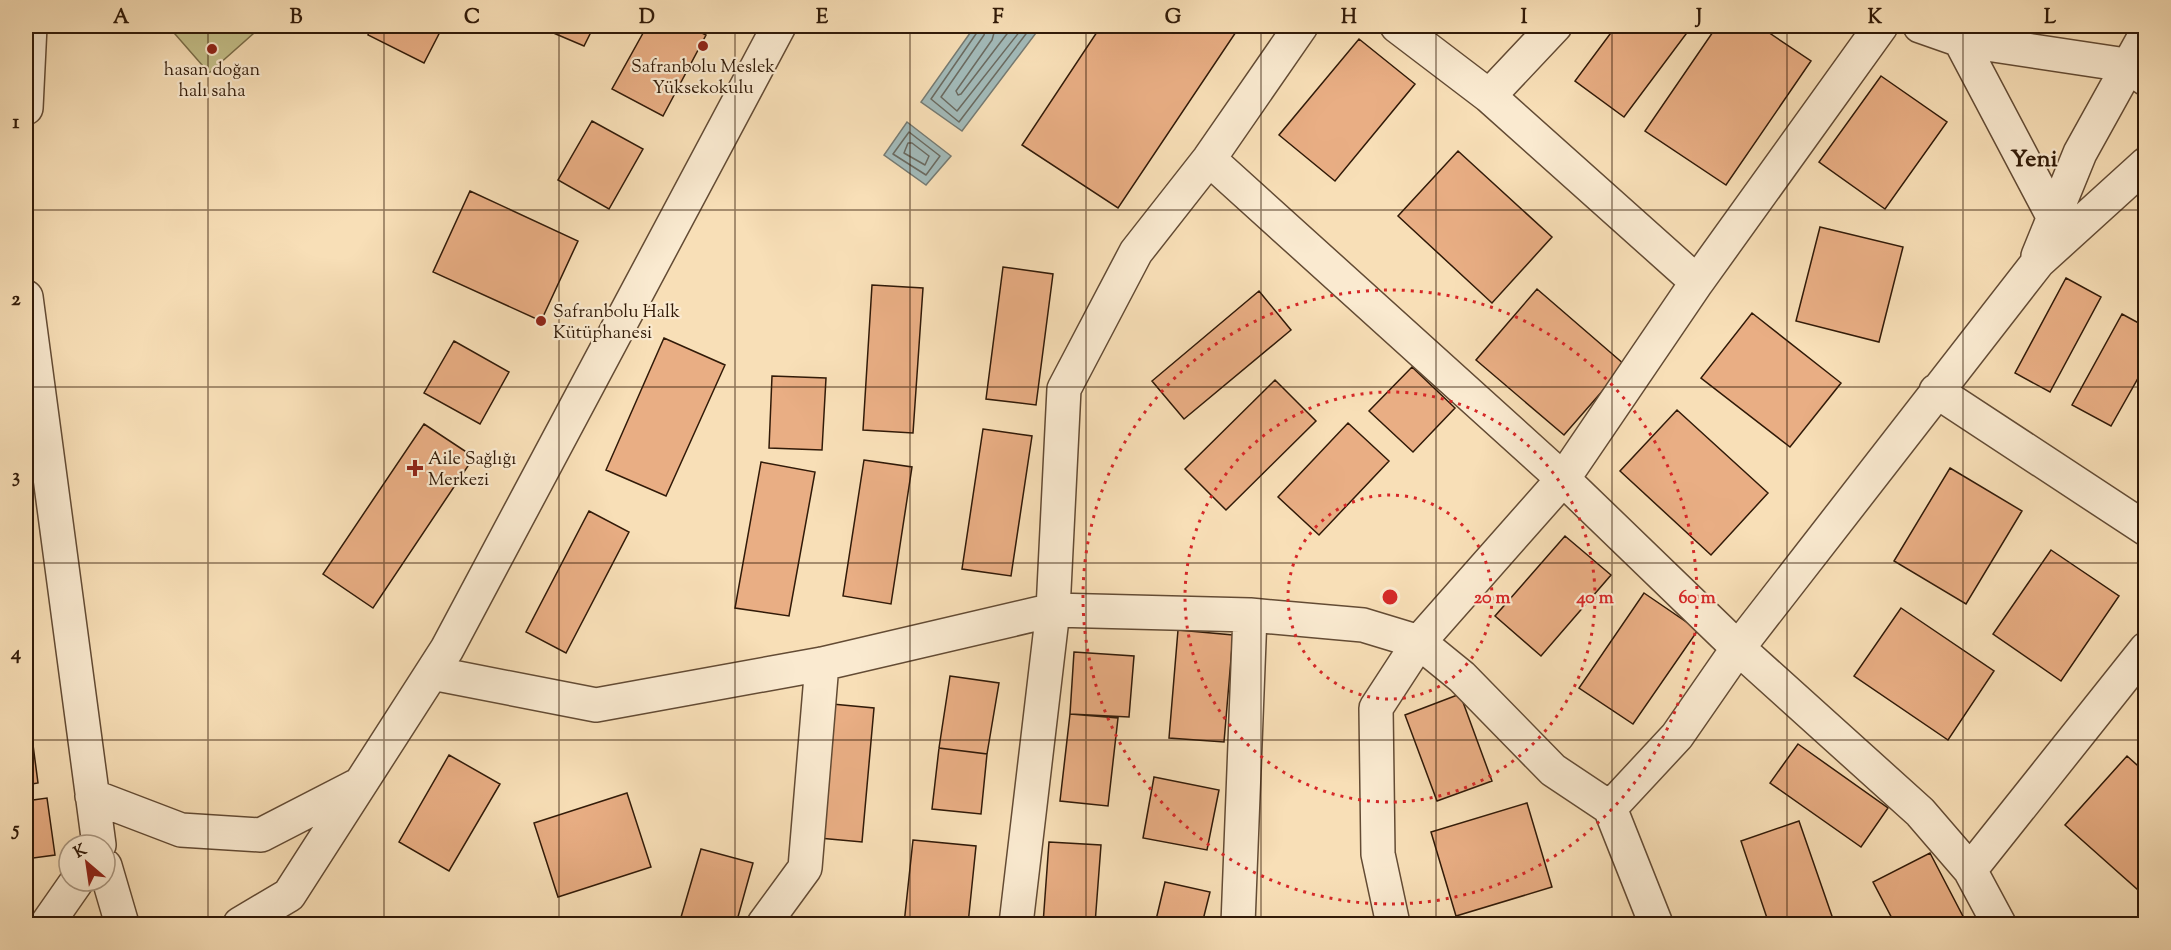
<svg xmlns="http://www.w3.org/2000/svg" width="2171" height="950" font-family="'Sorts Mill Goudy',serif">
<style>
.green{fill:#c4c08a;stroke:#7a6d49;stroke-width:1.5}
.water{fill:#a2bab9;stroke:#757a72;stroke-width:1.5}
.lines{fill:none;stroke-linecap:round;stroke-linejoin:round}
.shore{stroke:#6a6a60;stroke-width:1.5}
.building{fill:#e9ae84;stroke:#311a08;stroke-width:1.5}
.minor-casing{stroke:#634b34;stroke-width:36}
.minor{stroke:#faead0;stroke-width:33}
.grid{fill:none;stroke:#311a08;stroke-width:1.5;stroke-opacity:0.55}
.ring{fill:none;stroke:#d62828;stroke-width:3;stroke-dasharray:3 6}
.poi-dot{fill:#8f2418;stroke:#faead0;stroke-width:2}
.labels{text-anchor:middle;stroke-width:4.5;stroke-linejoin:round;paint-order:stroke}
.poi-label{font-size:18px;fill:#311a08;stroke:#faead0}
.district-label{font-size:24px;font-weight:bold;fill:#311a08;stroke:#faead0}
.centre{fill:#d62828;stroke:#faead0;stroke-width:3}
.ring-label{font-size:18px;text-anchor:middle;font-weight:bold;fill:#d62828;stroke:#faead0;stroke-width:4.5;stroke-linejoin:round;paint-order:stroke}
.neatline{fill:none;stroke:#311a08;stroke-width:2}
.grid-label{font-size:20px;text-anchor:middle;font-weight:bold;fill:#311a08}
</style>
<rect width="100%" height="100%" fill="#f8dfb7"/>
<filter id="stains"><feTurbulence type="fractalNoise" baseFrequency=".00333" numOctaves="4"/><feColorMatrix values="0 0 0 0 .2 0 0 0 0 .09 0 0 0 0 .02 0 0 0 .5 -.17"/></filter>
<radialGradient id="worn" r=".72"><stop offset=".6" stop-color="#630" stop-opacity="0"/><stop offset="1" stop-color="#630" stop-opacity=".3"/></radialGradient>
<path class="green" d="M168 26H262L209 73Z"/>
<path class="water" d="M975 26H1034L1039 29 962 131 921 102Z
M907 122 951 156 926 185 884 155Z"/>
<g class="lines">
<path class="shore" d="M979 26 978 31 931 99 959 122 1032 26
M987 26 984 35 941 97 957 111 1024 26
M996 26 992 40 956 91 958 95 961 94 1013 26
M909 132 940 156 926 175 893 154Z
M908 143H912L929 156 925 165 904 153Z"/>
</g>
<path class="building" d="M372 26H443L424 63 368 35Z
M537 26H594L584 46Z
M647 26H688L706 35 663 116 612 89Z
M1101 26H1240L1118 208 1022 145Z
M1616 26H1692L1624 117 1575 81Z
M1717 26H1759L1811 61 1726 185 1645 131Z
M1359 39 1415 84 1335 181 1279 135Z
M1881 76 1947 122 1885 209 1819 162Z
M592 121 643 149 609 209 558 180Z
M1458 151 1552 237 1492 303 1398 216Z
M470 191 578 241 541 321 433 272Z
M1820 227 1903 247 1879 342 1796 321Z
M1003 267 1053 274 1036 405 986 399Z
M2066 278 2101 297 2050 392 2015 373Z
M872 285 923 288 913 433 863 430Z
M1537 289 1625 365 1564 435 1476 360Z
M1259 291 1291 330 1184 419 1152 381Z
M1752 313 1841 383 1790 447 1701 378Z
M2122 314 2146 327V364L2111 426 2072 405Z
M664 338 725 365 666 496 606 470Z
M454 341 509 372 480 424 424 393Z
M1412 367 1455 408 1413 452 1369 411Z
M772 376 826 378 822 450 769 448Z
M1275 380 1316 421 1226 510 1185 469Z
M1677 410 1768 493 1711 555 1620 471Z
M1348 423 1389 461 1319 535 1278 497Z
M424 424 474 457 373 608 323 574Z
M983 429 1032 436 1011 576 962 569Z
M864 460 912 467 891 604 843 596Z
M761 462 815 472 789 616 735 608Z
M1950 468 2022 511 1966 604 1894 561Z
M589 511 629 532 566 653 526 632Z
M1565 536 1611 575 1541 656 1495 616Z
M2051 550 2119 596 2061 681 1993 634Z
M1644 593 1698 630 1633 724 1579 688Z
M1901 608 1994 671 1948 740 1854 676Z
M1178 630 1233 635 1224 742 1169 738Z
M1074 652 1134 656 1129 717 1070 714Z
M950 676 999 683 987 754 939 748Z
M1460 694 1492 781 1437 801 1405 715Z
M832 704 874 708 862 842 819 838Z
M1070 714 1118 718 1108 806 1060 801Z
M30 722 38 783 26 785V723Z
M1798 744 1888 808 1861 847 1770 783Z
M939 748 987 754 981 814 932 809Z
M449 755 500 784 449 871 399 842Z
M2127 756 2146 773V897L2065 825Z
M1154 777 1219 790 1207 850 1143 838Z
M627 793 651 867 558 897 534 823Z
M47 798 55 855 26 859V801Z
M1527 803 1552 887 1456 916 1431 832Z
M1799 821 1833 919 1817 924H1769L1741 841Z
M913 840 976 846 968 924H904Z
M1049 842 1101 845 1095 924H1043Z
M701 849 753 863 736 924H679Z
M1930 853 1967 924H1895L1873 882Z
M1165 882 1210 892 1202 924H1155Z
M1610 918 1611 924H1584Z"/>
<g class="lines">
<g class="minor-casing">
<path id="minor" d="M1397 26 1489 96
M1555 26 1489 96 1697 282
M1920 26 1960 40 2126 65 2146 79
M1960 40 2054 218
M26 108 30 26
M1209 159 1563 479 1738 648 1920 812 1970 870 1999 924
M2038 256 2080 153 2146 34
M26 297 99 845
M1936 391 2146 529
M432 673 596 705 822 664 1053 610 1250 615 1363 625 1419 642 1462 677 1553 770 1610 808
M92 796 181 830 261 835 360 784
M105 866 122 924
M1970 870 2146 649
M47 924 77 881
M240 924 289 895 447 649 779 26
M764 924 805 868 822 664
M1016 924 1053 610 1064 389 1136 252 1209 159 1301 26
M1238 924 1250 615
M1393 924 1378 854 1376 708 1419 642 1563 479 1697 282 1881 26
M1656 924 1610 808 1677 736 1738 648 2038 262 2146 164"/>
</g>
<use href="#minor" class="minor"/>
</g>
<path class="grid" d="M208 26V924M384 26V924M559 26V924M735 26V924M910 26V924M1086 26V924M1261 26V924M1436 26V924M1612 26V924M1787 26V924M1963 26V924M26 210H2146M26 387H2146M26 563H2146M26 740H2146"/>
<g class="ring">
<circle cx="1390" cy="597" r="102"/>
<circle cx="1390" cy="597" r="205"/>
<circle cx="1390" cy="597" r="307"/>
</g>
<g class="poi-dot">
<circle cx="703" cy="46" r="6"/>
<circle cx="212" cy="49" r="6"/>
<circle cx="541" cy="321" r="6"/>
<path d="M412 459h6v6h6v6h-6v6h-6v-6h-6v-6h6z"/>
</g>
<g class="labels">
<g class="poi-label">
<text x="703" y="72">Safranbolu Meslek<tspan x="703" dy="21">Yüksekokulu</tspan></text>
<text x="212" y="75">hasan doğan<tspan x="212" dy="21">halı saha</tspan></text>
<text x="553" y="317" text-anchor="start">Safranbolu Halk<tspan x="553" dy="21">Kütüphanesi</tspan></text>
<text x="428" y="464" text-anchor="start">Aile Sağlığı<tspan x="428" dy="21">Merkezi</tspan></text>
</g>
<g class="district-label">
<text x="2034" y="166">Yeni</text>
</g>
</g>
<circle cx="1390" cy="597" r="9" class="centre"/>
<g class="ring-label">
<text x="1492" y="603">20 m</text>
<text x="1595" y="603">40 m</text>
<text x="1697" y="603">60 m</text>
</g>
<rect width="2171" height="950" fill="none" stroke="#f8dfb7" stroke-width="66"/>
<g transform="translate(87 863) rotate(331)"><circle r="28" fill="#faead0" stroke="#aa9780" stroke-width="1.5"/>
<path d="M0-4.5L10 22L0 15L-10 22Z" fill="#8f2418"/>
<text y="-9" font-size="16" font-weight="bold" text-anchor="middle" fill="#311a08">K</text>
</g>
<rect x="33" y="33" width="2105" height="884" class="neatline"/>
<g class="grid-label">
<text x="121" y="23">A</text>
<text x="296" y="23">B</text>
<text x="472" y="23">C</text>
<text x="647" y="23">D</text>
<text x="822" y="23">E</text>
<text x="998" y="23">F</text>
<text x="1173" y="23">G</text>
<text x="1349" y="23">H</text>
<text x="1524" y="23">I</text>
<text x="1699" y="23">J</text>
<text x="1875" y="23">K</text>
<text x="2050" y="23">L</text>
<text x="16" y="128">1</text>
<text x="16" y="305">2</text>
<text x="16" y="482">3</text>
<text x="16" y="659">4</text>
<text x="16" y="835">5</text>
</g>
<rect width="100%" height="100%" filter="url(#stains)"/>
<rect width="100%" height="100%" fill="url(#worn)"/>
</svg>
